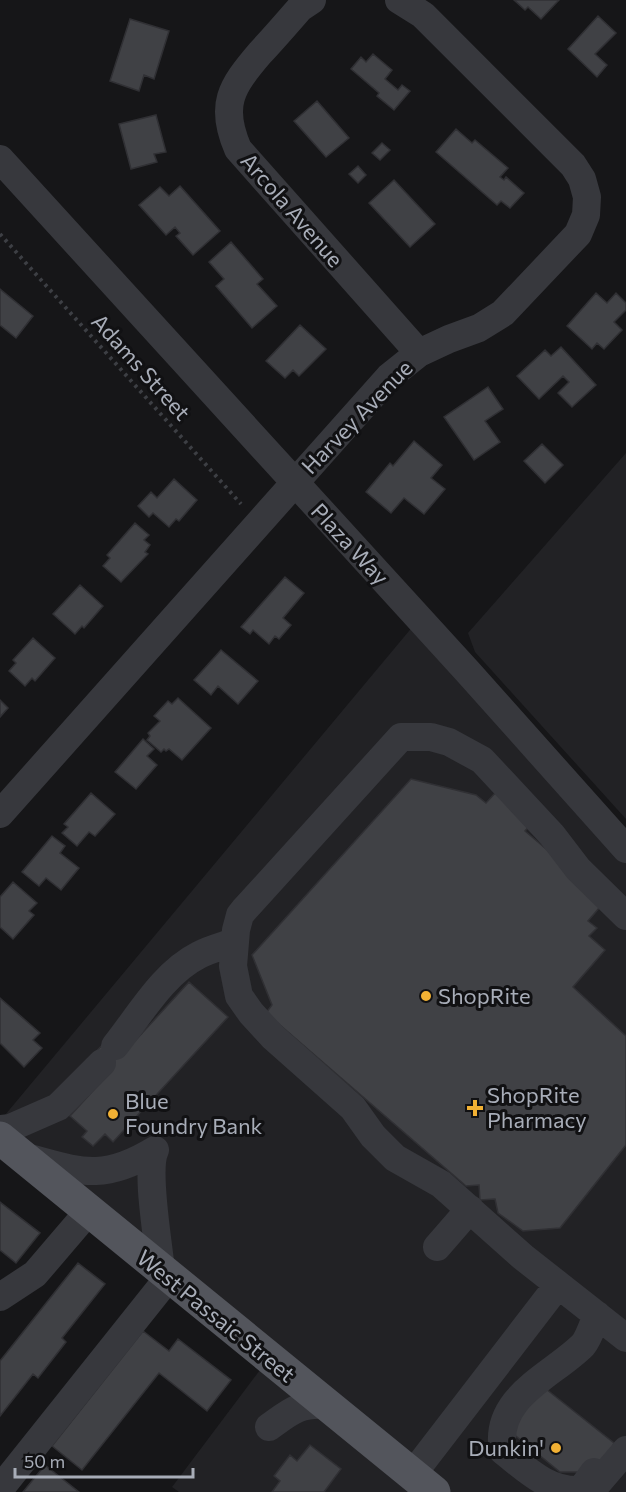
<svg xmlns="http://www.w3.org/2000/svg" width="626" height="1492" font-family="Commissioner,sans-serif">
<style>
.built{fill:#222225}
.building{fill:#404145;stroke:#303034;stroke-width:1.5}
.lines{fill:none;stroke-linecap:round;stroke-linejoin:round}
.path{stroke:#3d3f44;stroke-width:4;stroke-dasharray:3 4.5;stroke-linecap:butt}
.minor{stroke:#37383d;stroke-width:28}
.major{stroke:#53555c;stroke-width:33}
.poi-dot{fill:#f2b134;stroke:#111113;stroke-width:2}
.labels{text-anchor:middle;stroke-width:6;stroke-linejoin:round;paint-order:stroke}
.street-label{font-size:22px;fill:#a8adb8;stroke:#111113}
.poi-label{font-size:22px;fill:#a8adb8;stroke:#111113;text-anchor:start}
</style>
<rect width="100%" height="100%" fill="#161618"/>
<path class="built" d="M626 453V819L475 652 468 633Z
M419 619 626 849V1492H179L172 1487 269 1358 0 1121Z"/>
<path class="building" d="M514 0H559L541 19 528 7 525 10Z
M598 16 616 33 595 54 607 65 597 77 568 49Z
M130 19 169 31 154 79 144 75 139 91 110 81Z
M373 54 392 70 385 79 398 90 402 85 410 91 394 110 377 96 379 93 351 69 361 57 366 62Z
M317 101 349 138 326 157 294 121Z
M156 115 166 152 154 154 157 162 131 169 119 124Z
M456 129 472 143 475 140 508 168 500 177 504 180 506 177 524 193 510 208 501 201 497 205 436 152Z
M382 143 390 150 380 160 372 153Z
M358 166 366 175 358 183 349 174Z
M394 180 435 224 410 247 369 203Z
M180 186 220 231 193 255 176 236 180 233 175 227 166 235 139 205 160 187 169 196Z
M231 242 263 279 257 284 277 306 252 328 216 286 224 279 209 262Z
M0 289 33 316 16 338 0 325Z
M596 293 607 303 616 293 626 303V310L614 322 622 330 604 349 597 343 592 349 567 326Z
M300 325 326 349 299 376 293 370 285 378 266 361Z
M561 347 596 385 572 407 558 393 569 382 563 376 539 399 517 376 545 350 551 356Z
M488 387 503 409 485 421 500 442 474 460 444 417Z
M414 441 442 465 431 478 445 489 424 514 404 498 391 513 366 492 390 463 393 466Z
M542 444 563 465 545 483 524 461Z
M174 479 197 500 179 521 176 519 169 527 153 513 149 517 138 506 151 492 157 498Z
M135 523 149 535 144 540 150 545 145 552 148 554 121 582 103 566 110 558 107 555Z
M285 577 304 593 283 618 291 625 279 639 275 636 269 644 253 630 250 634 241 627Z
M80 585 103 606 84 628 82 626 75 634 53 614Z
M33 638 55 658 35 681 32 678 25 686 9 671 16 663 13 660Z
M221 650 258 681 238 704 218 686 211 695 194 680Z
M178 698 211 728 182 760 169 749 166 751 164 749 161 752 147 740 150 736 148 733 160 721 154 716 168 701 172 704Z
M0 700 8 708 0 717Z
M143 739 154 749 147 756 157 765 136 789 115 772Z
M411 779 476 795 486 803 497 791 533 822 525 831 606 900 588 921 597 928 589 936 605 950 573 987 626 1036V1145L560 1228 523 1231 498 1213 495 1199 480 1200 479 1185 466 1186 266 1013 272 1005 252 955Z
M91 793 115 814 95 836 89 832 77 846 62 833 68 827 64 824Z
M52 836 65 846 60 853 79 868 61 890 46 878 39 886 22 872Z
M13 882 37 903 29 911 34 915 13 939 0 927V897Z
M189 982 228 1017 113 1142 105 1134 93 1146 82 1137 87 1131 70 1116 111 1071 93 1055 107 1040 123 1054Z
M0 998 40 1033 33 1040 42 1048 24 1067 0 1043Z
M0 1202 40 1233 16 1263 0 1250Z
M78 1263 105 1284 62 1338 66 1342 38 1378 33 1374 0 1416V1361Z
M143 1331 169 1351 178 1339 231 1380 207 1411 159 1373 82 1470 52 1446Z
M541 1385 614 1443 600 1472H560L506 1428Z
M310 1445 341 1469 324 1492H272L280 1481 274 1476 290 1455 297 1461Z
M45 1465 79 1492H23Z"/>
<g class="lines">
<path class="path" d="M0 234 241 504"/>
<path class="minor" d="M312 0 300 8C287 23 274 38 260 53 231 87 219 105 238 149L419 353
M0 159 468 672 626 849
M0 814 389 377 419 353 449 339 479 328 503 313 578 234 586 215 587 197 582 179 573 165 423 15 399 0
M626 916 578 869 552 835 482 760 449 742 431 737H401L244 910 240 915 236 930 233 966 239 996 251 1013 273 1037 353 1108 373 1136 395 1158 441 1184 523 1257 626 1338
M115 1046C139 1016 163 973 199 955 210 949 223 946 234 942
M0 1129 10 1128 58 1107 102 1063
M155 1150C145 1171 159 1245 161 1271
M22 1156C79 1171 101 1183 155 1150
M437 1247 470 1209
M0 1297 35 1274 88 1212
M269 1427C290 1412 299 1403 326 1405
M594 1472 581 1490C548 1492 526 1469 503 1451 493 1397 552 1376 583 1345 589 1338 593 1324 597 1315
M412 1475 558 1285
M0 1489 169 1277
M590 1492 626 1450"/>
<path class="major" d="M0 1138 434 1492"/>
</g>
<g class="poi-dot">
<circle cx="426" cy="996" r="6"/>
<path d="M472 1099h6v6h6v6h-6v6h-6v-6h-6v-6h6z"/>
<circle cx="113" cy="1114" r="6"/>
<circle cx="556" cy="1448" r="6"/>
</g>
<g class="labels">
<g class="street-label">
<text transform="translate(292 210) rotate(49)" y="8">Arcola Avenue</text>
<text transform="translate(141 367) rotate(48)" y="8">Adams Street</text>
<text transform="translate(357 417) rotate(-46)" y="8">Harvey Avenue</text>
<text transform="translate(350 544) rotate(47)" y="8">Plaza Way</text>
<text transform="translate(216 1316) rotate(39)" y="8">West Passaic Street</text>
</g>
<g class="poi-label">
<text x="438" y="1004">ShopRite</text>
<text x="487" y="1103">ShopRite<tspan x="487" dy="25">Pharmacy</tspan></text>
<text x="125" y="1109">Blue<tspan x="125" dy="25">Foundry Bank</tspan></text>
<text x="544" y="1456" text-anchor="end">Dunkin'</text>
</g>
</g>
<path d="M15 1468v9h178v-9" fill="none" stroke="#a8adb8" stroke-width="3"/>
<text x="24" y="1468" font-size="18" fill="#a8adb8" stroke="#111113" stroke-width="4.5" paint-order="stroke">50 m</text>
</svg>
